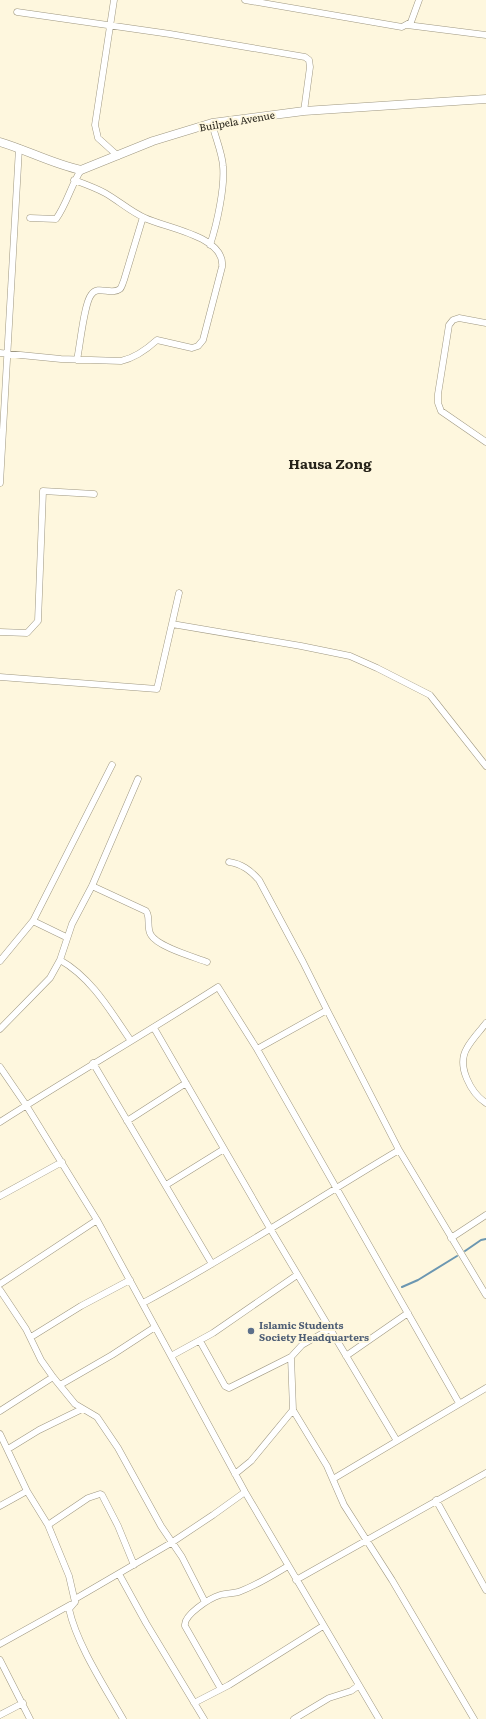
<svg xmlns="http://www.w3.org/2000/svg" width="486" height="1719" font-family="Literata,serif">
<style>
.lines{fill:none;stroke-linecap:round;stroke-linejoin:round}
.stream{stroke:#6c97b1;stroke-width:2}
.street-casing{stroke:#9e9781;stroke-width:7}
.secondary-casing{stroke:#9e9781;stroke-width:9}
.street{stroke:#fff;stroke-width:6}
.secondary{stroke:#fff;stroke-width:8}
.service-dot{fill:#5c6f8a;stroke:#fef7de;stroke-width:1.5}
.labels{text-anchor:middle;stroke-width:4;stroke-linejoin:round;paint-order:stroke}
.street-label{font-size:10px;fill:#252219;stroke:#fef7de}
.service-label{font-size:10px;font-weight:bold;fill:#4e5e75;stroke:#fef7de;text-anchor:start}
.district-label{font-size:14px;font-weight:bold;fill:#252219;stroke:#fef7de}
</style>
<rect width="100%" height="100%" fill="#fef7de"/>
<g class="lines">
<path class="stream" d="M465 1251 481 1240 486 1239
M402 1287 418 1280 457 1256"/>
<g class="street-casing">
<path id="street" d="M114 0 95 125 98 138 118 156
M245 0 402 27 411 22 419 0
M17 12 170 34 305 57 309 60 310 67 304 111
M407 25 486 35
M30 218 56 219C67 204 71 185 81 170
M210 245C217 224 225 187 223 166 222 152 215 137 212 123
M486 323 459 318 453 320 449 325 438 394V403L441 411 486 442
M0 353 61 359 121 361C135 358 146 350 157 340L192 348 198 346 203 340 222 267C226 236 165 228 145 218 131 212 119 201 105 193 96 188 85 184 74 180
M77 360C80 346 84 304 91 295 98 284 111 296 120 289 122 287 123 282 124 280L143 217
M0 483 19 148
M172 624 301 646 350 656 377 668 430 695 486 766
M0 632 27 633 38 621 43 491 94 494
M0 677 157 689 179 593
M229 862C242 864 250 870 259 880L303 962 327 1010 257 1049
M92 886 146 911C151 918 146 927 151 935 158 947 194 957 207 962
M33 921 66 937
M60 960C92 978 111 1012 131 1041
M0 961 33 921 112 765
M327 1010 399 1150 486 1295
M486 1023C480 1031 472 1039 467 1048 456 1066 471 1093 486 1103
M154 1028 271 1230 397 1441
M0 1029 50 978 60 960 72 924 92 886 138 779
M93 1063 212 1264
M0 1067 26 1105 97 1220 245 1492 379 1719
M127 1121 186 1083
M0 1122C72 1076 146 1033 218 987L257 1049 459 1403
M166 1185 224 1149
M0 1196 62 1162
M451 1238 486 1215
M0 1284 97 1220
M0 1290 26 1329 41 1360 53 1377 75 1404 97 1417 118 1448 161 1526 182 1557 205 1602
M143 1303C231 1256 313 1201 399 1150
M330 1329 302 1345 291 1357 293 1410 327 1466 344 1505 392 1580 474 1719
M31 1337 81 1306 130 1280
M200 1341 225 1386 229 1388 291 1357
M171 1356 213 1333 297 1275
M346 1356 408 1313
M60 1385 112 1355 155 1327
M0 1411 53 1377
M0 1434 27 1491 48 1525 69 1576 75 1602
M8 1449 39 1430 82 1409
M235 1474 251 1461 293 1410
M333 1479 486 1388
M436 1500 486 1590
M0 1506 27 1491
M48 1525 88 1498 100 1494 102 1495 118 1526 134 1565
M119 1574 146 1623 204 1719
M296 1580 486 1473
M0 1644 70 1605
M0 1660 30 1719
M221 1689 185 1626C183 1615 210 1598 220 1595 227 1593 234 1594 241 1591 257 1585 273 1575 288 1566
M194 1703 229 1685 323 1626
M0 1715 23 1703
M123 1719C105 1687 77 1645 69 1609L75 1602V1599L171 1543 213 1515 245 1492
M294 1719 329 1698 351 1691 358 1686"/>
</g>
<g class="secondary-casing">
<path id="secondary" d="M0 142C27 150 53 164 81 170L153 141 212 123 304 111 486 99"/>
</g>
<use href="#street" class="street"/>
<use href="#secondary" class="secondary"/>
</g>
<circle class="service-dot" cx="251" cy="1331" r="4"/>
<g class="labels">
<g class="street-label">
<text transform="translate(237 121) rotate(-10)" y="4">Builpela Avenue</text>
</g>
<g class="service-label">
<text x="259" y="1329">Islamic Students<tspan x="259" dy="12">Society Headquarters</tspan></text>
</g>
<g class="district-label">
<text x="330" y="469">Hausa Zong</text>
</g>
</g>
</svg>
